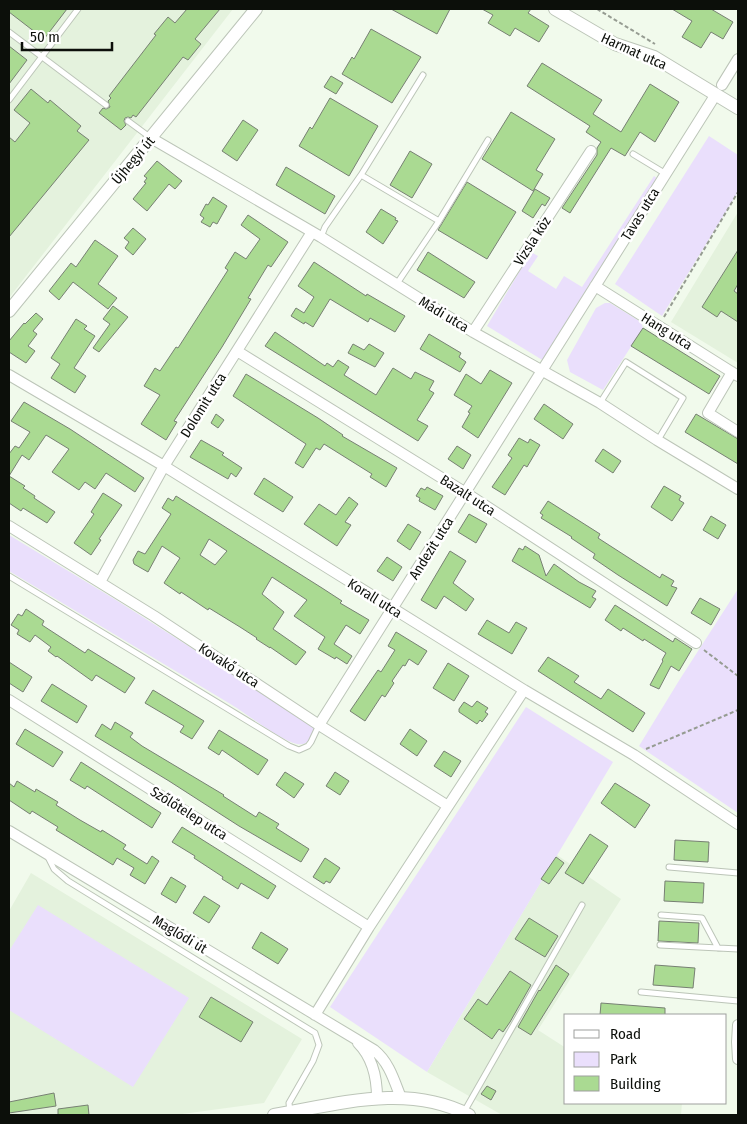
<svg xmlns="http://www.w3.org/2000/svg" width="747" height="1124" font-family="'Fira Sans Condensed',sans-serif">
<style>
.built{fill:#e4f2dd}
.green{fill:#eadffc}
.building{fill:#aada92;stroke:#778073;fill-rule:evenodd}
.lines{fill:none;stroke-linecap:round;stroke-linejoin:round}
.service-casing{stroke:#bcc5b8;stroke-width:7}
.minor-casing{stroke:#bcc5b8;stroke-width:12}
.tertiary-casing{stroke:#bcc5b8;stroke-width:14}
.path{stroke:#969c92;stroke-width:2;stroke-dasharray:4 2.5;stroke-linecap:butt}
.service{stroke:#fff;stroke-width:5}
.minor{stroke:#fff;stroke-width:10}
.tertiary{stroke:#fff;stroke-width:12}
.labels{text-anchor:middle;stroke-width:5;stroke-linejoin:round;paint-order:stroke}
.street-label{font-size:14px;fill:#0c0f0a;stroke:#fff}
</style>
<rect width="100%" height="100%" fill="#f1faec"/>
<path class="built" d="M9 9H233L9 298Z
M738 212V363L671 322Z
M557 855 621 899 538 1030 566 1048V1103H682L681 1115H502L427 1072Z
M31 873 302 1039 264 1103 175 1115H9V911Z"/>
<path class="green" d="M709 136 738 155V192L662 316 615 284Z
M654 176 659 180 544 361 487 326 531 252 538 256 528 271 556 289 564 276 582 287Z
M605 303H610L641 322 643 328 603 390 570 372 567 360 596 308Z
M9 535 116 600 294 713 316 729C311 738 308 746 297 744 281 741 247 714 232 705 157 660 83 615 9 571Z
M738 589V813L639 746 680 679Z
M526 707 613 762 427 1072 330 1007Z
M38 905 189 998 133 1087 9 1010V951Z"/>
<path class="building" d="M9 9H67L44 39 9 12Z
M187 9H220L195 39 201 44 188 60 183 57 136 117 133 115 131 118 128 117 125 118 124 121 126 125 121 130 99 113 103 108 106 109 110 107 108 101 111 98 109 96 156 35 154 34 168 17 175 23Z
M391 9H450L437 34Z
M482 9H531L528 13 549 26 539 42 515 28 510 36 488 23 493 15Z
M672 9H711L733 22 723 39 711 32 701 48 682 37 692 21Z
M371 29 421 57 392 103 342 74 352 57 354 59Z
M9 46 27 60 9 84Z
M542 63 602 100 593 114 621 132 650 84 679 102 655 142 640 132 625 156 611 148 570 213 562 208 597 155V148L601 142 586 132 590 126 527 86Z
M331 76 343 83 336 94 324 87Z
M31 89 48 103 50 100 81 126 77 131 89 140 9 237V137L15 142 30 123 14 110Z
M330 98 378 126 349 176 299 146 310 127 312 129Z
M511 112 555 139 536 170 543 174 533 191 482 159Z
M243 120 258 130 237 161 222 151Z
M410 151 432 164 412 198 390 185Z
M157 161 182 181 175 189 169 184 147 211 133 199 146 183 144 182 147 178 144 176Z
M286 167 335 196 325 214 276 185Z
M467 182 516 212 487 259 438 230Z
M535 189 550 198 545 206 542 204 533 218 522 211Z
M213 197 227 206 217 224 213 222 210 227 201 222 204 218 200 215 206 204 208 205Z
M381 209 396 218 395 220 398 221 383 244 366 232Z
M248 215 288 242 271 267 268 265 248 298 251 299 222 347 174 421 177 422 166 440 141 424 160 395 144 386 155 368 160 371 176 347 178 348 228 270 225 268 235 252 246 259 260 239 241 225Z
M133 228 146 239 133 255 125 248 129 242 124 238Z
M95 240 118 256 98 284 117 298 108 309 73 282 59 300 49 291 71 263 76 267Z
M738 250V284L734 291 738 294V322L721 311 717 317 702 307Z
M428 252 475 282 464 298 417 270Z
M314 262 366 296 367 294 405 316 395 332 370 318 368 322 330 299 313 327 305 322 304 324 291 316 296 308 304 313 314 297 298 286Z
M113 306 128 317 99 352 93 348 110 324 103 319Z
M36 313 43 319 33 331 37 334 28 346 35 351 26 363 9 352V341L24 323 25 324Z
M76 319 87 326 84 329 95 336 74 368 86 376 75 393 51 378 60 364 51 358Z
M643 328 720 376 709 394 631 346Z
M275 332 325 366 327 363 333 367 338 360 349 367 344 375 376 395 393 368 411 379 415 372 434 381 429 390 434 393 417 420 428 426 418 441 265 346Z
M429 334 461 353 459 357 466 362 460 372 420 349Z
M353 344 364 350 369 344 384 353 375 367 348 353Z
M490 370 512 383 478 438 462 427 470 413 468 412 472 406 454 395 466 374 481 384Z
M246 374 318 418 343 435 342 436 397 468 386 487 370 477 372 474 324 444 320 450 316 448 303 468 295 463 306 444 233 396Z
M24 402 70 429 144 478 135 492 106 473 95 489 85 482 79 490 52 472 69 449 46 435 29 460 22 455 9 476 25 486 23 488 35 496 34 498 55 512 47 523 23 508 21 511 9 503V454L15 446 19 448 30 432 11 421Z
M544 404 573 424 563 439 534 419Z
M216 414 224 420 218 428 211 423Z
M696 414 738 439V464L685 432Z
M519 438 528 443 530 439 540 445 527 467 524 465 505 495 492 487 512 458 508 455Z
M201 440 224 453 222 455 242 468 236 477 231 473 228 479 190 457Z
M457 446 471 455 463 469 448 459Z
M603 449 621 461 613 473 595 461Z
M264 478 293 497 283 512 254 494Z
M664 486 681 496 679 500 684 503 672 521 651 507Z
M427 487 443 496 435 510 419 501 420 498 416 496 421 488 425 490Z
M103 493 122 505 99 539 101 540 91 555 74 543 94 514 91 512Z
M176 496 322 588 342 601 340 603 369 620 360 634 346 625 334 644 352 656 347 664 336 657 335 659 318 649 325 637 294 616 307 600 272 577 262 594 284 612 273 629 306 652 296 665 270 647V648L256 639 257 638 240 627 209 608 208 610 181 592 180 594 164 583 180 558 162 546 148 572 134 564 133 560 138 551 145 554 171 514 162 508 168 498 173 501ZM209 539 227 551 215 565 200 555Z
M349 497 358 504 345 522 351 525 337 546 304 524 319 504 336 515Z
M548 501 600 534 598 538 660 578 662 574 674 581 671 586 677 588 667 606 618 575 593 558 595 554 571 538 572 537 541 518 543 515 540 513Z
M469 514 487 524 476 543 458 532Z
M711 516 726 525 718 539 703 530Z
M408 524 421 532 410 550 397 541Z
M525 546 539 555 546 576 554 564 579 582 596 591 592 597 596 599 590 608 512 561 519 548 523 550Z
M450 551 466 561 453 583 474 599 466 611 444 596 436 609 421 600Z
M387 557 402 567 393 581 377 571Z
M700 598 720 609 711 625 691 613Z
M615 605 673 642 675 638 692 649 679 671 671 666 659 689 650 685 663 661 662 660 666 653 644 639 643 641 623 628 621 631 605 620Z
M26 609 44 621 42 625 85 653 88 649 135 678 125 693 96 675 92 681 57 656 56 657 48 651 51 647 35 635 30 642 17 634 19 630 11 625 18 614 22 616Z
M487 620 509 633 516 622 527 628 512 654 478 634Z
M396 632 427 651 418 665 409 659 405 666 403 665 392 681 394 683 385 697 382 695 365 721 350 711 378 670 381 672 395 650 388 646Z
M548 657 579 676 574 682 601 699 608 689 645 713 633 732 538 671Z
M9 662 32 677 23 692 9 683Z
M448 663 469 676 454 701 433 688Z
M52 684 87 706 77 723 41 701Z
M153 690 204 721 192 739 180 732 184 726 145 703Z
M477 701 488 708 485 712 488 714 482 722 480 720 477 724 459 712V709L464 702 472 707Z
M115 722 133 733 130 737 142 746 224 795 223 796 256 817 259 812 279 824 276 828 309 849 301 862 239 826 169 781 95 736 102 724 111 730Z
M25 729 63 752 53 767 16 744Z
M410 729 427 741 417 756 400 744Z
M219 730 268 760 258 775 222 750 219 755 208 748Z
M444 751 461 761 451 777 434 766Z
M81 762 161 813 152 828 87 786 85 789 70 780Z
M285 772 304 784 294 798 276 785Z
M335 772 349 781 340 795 326 786Z
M17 781 35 792 36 789 58 802 56 805 80 820 101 832 102 830 126 845 123 849 147 864 152 856 159 861 145 884 130 875 134 868 117 858 113 865 56 830 58 827 32 811 30 814 9 800V783L14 787Z
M615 783 650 805 635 828 601 803Z
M182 827 276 886 268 899 241 883 238 889 222 879 223 877 194 858 195 856 172 842Z
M590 834 608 846 583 884 565 873Z
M675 840 709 842 708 862 674 860Z
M556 857 564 863 549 884 541 879Z
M325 858 340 868 330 883 326 881 324 884 313 877Z
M171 877 186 886 176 903 161 894Z
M665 881 704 883 703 903 664 901Z
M204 896 220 906 209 923 193 913Z
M529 918 558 936 545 957 515 939Z
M659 921 699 923 698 943 658 941Z
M261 932 288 949 278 964 252 948Z
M556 965 569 974 531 1035 518 1027 539 990 540 991Z
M655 965 695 968 693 988 653 985Z
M510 971 531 985 510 1022 503 1032 499 1029 492 1039 464 1019 478 999 487 1005Z
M211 997 253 1022 241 1042 199 1017Z
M601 1003 665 1008V1015H600Z
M487 1086 496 1091 491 1100 481 1094Z
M54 1093 56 1106 9 1113V1102Z
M88 1105 89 1115H58V1109Z"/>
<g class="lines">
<g class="service-casing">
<path id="service" d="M9 32 106 105
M9 100 78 9
M128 121 151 138
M633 154 666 174
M361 175 439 221
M321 237 325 227 361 175 423 75
M396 285 439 221 488 140
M600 403 626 362 683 398 658 440
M9 576 289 746 299 750 308 746 311 742 319 725
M48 857 54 869 68 881 315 1033 319 1045 313 1061 289 1103 290 1112
M669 867 738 873
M661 915 702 918 718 948
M660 945 738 949
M641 992 738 1001
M464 1112 582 905"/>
</g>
<g class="minor-casing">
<path id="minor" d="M722 85 738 59
M151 138 321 237 473 332 600 403 657 440 738 489
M595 286 738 376
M473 332 591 151
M237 351 466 493 696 643
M732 372 708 413 738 432
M9 375 164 466 524 690 634 755 738 824
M9 526 154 616 319 725 448 806
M100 582 164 466 312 232
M9 700 369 927
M319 725 716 94
M9 831 374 1050C389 1062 394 1080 401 1098
M315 1015 369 927 524 690
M738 1025 737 1042 738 1059
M358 1043C373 1058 377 1077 377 1098"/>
</g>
<g class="tertiary-casing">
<path id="tertiary" d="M555 9 615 44 654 57 738 108
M9 311 256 9
M274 1115C339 1104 407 1083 469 1115"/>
</g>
<path class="path" d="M597 9 655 44
M664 317 738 192
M704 650 738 676
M646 749 738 710"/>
<use href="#service" class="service"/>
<use href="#minor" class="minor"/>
<use href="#tertiary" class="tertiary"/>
</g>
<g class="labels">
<g class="street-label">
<text transform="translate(634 51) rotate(24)" y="5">Harmat utca</text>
<text transform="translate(133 160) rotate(-50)" y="5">Újhegyi út</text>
<text transform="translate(640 214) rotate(-58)" y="5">Tavas utca</text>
<text transform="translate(532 241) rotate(-57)" y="5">Vizsla köz</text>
<text transform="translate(444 314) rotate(31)" y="5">Mádi utca</text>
<text transform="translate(667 331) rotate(32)" y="5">Hang utca</text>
<text transform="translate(203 405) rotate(-58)" y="5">Dolomit utca</text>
<text transform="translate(468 495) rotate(33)" y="5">Bazalt utca</text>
<text transform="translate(431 548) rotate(-58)" y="5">Andezit utca</text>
<text transform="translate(375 598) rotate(32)" y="5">Korall utca</text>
<text transform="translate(229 665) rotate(33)" y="5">Kovakő utca</text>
<text transform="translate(189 813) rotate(32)" y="5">Szőlőtelep utca</text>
<text transform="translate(180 934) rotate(31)" y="5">Maglódi út</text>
</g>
</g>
<rect width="747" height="1124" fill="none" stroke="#0c0f0a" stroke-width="20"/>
<rect x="564" y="1014" width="162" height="90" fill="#ffffff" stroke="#9e9f9d"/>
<rect x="574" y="1030" width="25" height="8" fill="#ffffff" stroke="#9e9f9d"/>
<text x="610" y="1039" font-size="15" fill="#0c0f0a">Road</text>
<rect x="574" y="1052" width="25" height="15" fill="#eadffc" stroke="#9e9f9d"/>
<text x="610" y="1064" font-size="15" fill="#0c0f0a">Park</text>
<rect x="574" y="1076" width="25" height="15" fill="#aada92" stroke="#9e9f9d"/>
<text x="610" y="1089" font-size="15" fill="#0c0f0a">Building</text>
<path d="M22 42v8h90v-8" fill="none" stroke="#0c0f0a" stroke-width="2.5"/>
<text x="30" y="42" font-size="15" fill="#0c0f0a" stroke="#ffffff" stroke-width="4" paint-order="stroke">50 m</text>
</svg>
